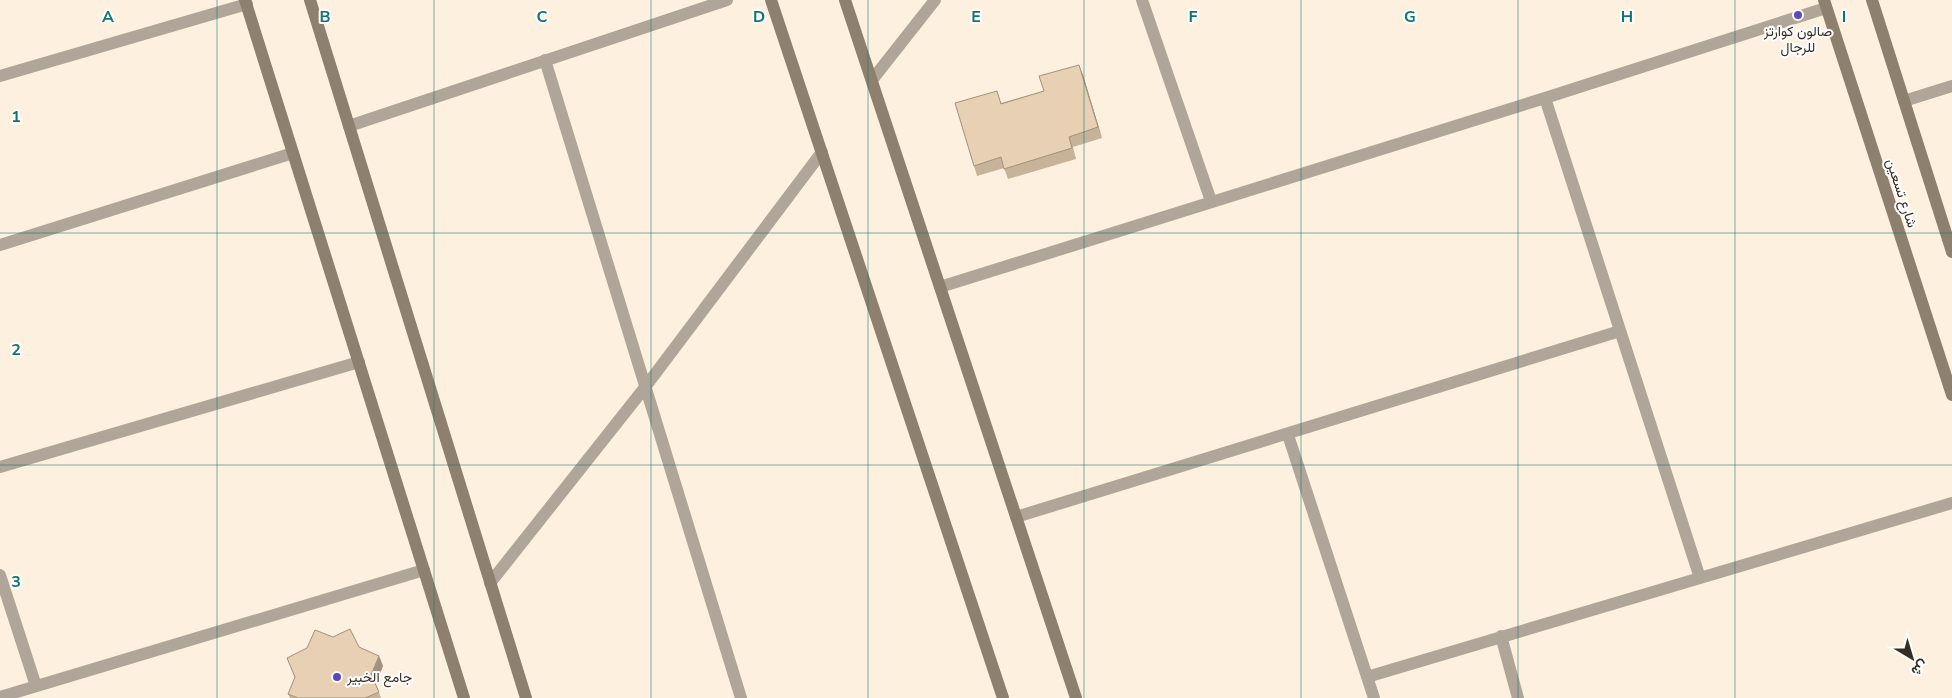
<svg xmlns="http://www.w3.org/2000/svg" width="1952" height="698" font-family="'Nunito Sans',Vazirmatn,sans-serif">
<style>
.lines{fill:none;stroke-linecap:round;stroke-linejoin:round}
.street{stroke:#afa599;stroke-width:12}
.secondary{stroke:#8e806e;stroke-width:12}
.wall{fill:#c7b39a}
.shaded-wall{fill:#a2927d}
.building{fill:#e7d0b3;stroke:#a2927d}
.grid{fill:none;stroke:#0f766e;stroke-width:1;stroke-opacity:0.55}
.poi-dot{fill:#5d47bf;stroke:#fff;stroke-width:2}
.labels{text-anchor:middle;stroke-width:4;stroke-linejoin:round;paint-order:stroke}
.poi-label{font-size:14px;fill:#372e23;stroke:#fff}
.street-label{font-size:14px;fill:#372e23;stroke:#fff}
.grid-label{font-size:16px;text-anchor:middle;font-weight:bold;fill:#0f766e;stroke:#fff;stroke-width:4;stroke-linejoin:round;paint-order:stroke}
</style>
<rect width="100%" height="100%" fill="#fef0de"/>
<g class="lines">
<path class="street" d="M1142 0 1211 201
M545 60 741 698
M0 76 247 4
M872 80 935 0
M1545 98 1700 578
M1904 101 1952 86
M349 126 727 0
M0 245 293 153
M940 287 1545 98 1826 8
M1288 435 1374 698
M0 467 359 362
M1016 517 1620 331
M0 575 36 686
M490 583 646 386 822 152
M1501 636 1518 698
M1367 677 1952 503
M0 697 424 570"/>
<path class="secondary" d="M245 0 464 698
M310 0 526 698
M771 0 1003 698
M845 0 1076 698
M1824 0 1952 395
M1872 0 1952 252"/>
</g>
<path class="wall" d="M1083 75 1102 138 1073 147 1076 159 1008 179 1004 168 977 176 974 166 1001 103 1044 91Z
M359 647 379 656 383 666 376 684 381 698H290L288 694 295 678 287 658Z"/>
<path class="shaded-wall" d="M1079 65 1083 75 1102 138 1098 127Z
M379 656 383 666 375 685 371 675Z"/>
<path class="building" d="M1079 65 1098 127 1069 137 1072 148 1004 169 1001 157 974 166 955 103 997 91 1001 104 1044 91 1039 76Z
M350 629 359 647 379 656 371 675 379 692 365 698H298L288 694 295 677 287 658 307 648 315 630 333 637Z"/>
<path class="grid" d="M217 0V698M434 0V698M651 0V698M868 0V698M1084 0V698M1301 0V698M1518 0V698M1735 0V698M0 233H1952M0 465H1952"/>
<g class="poi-dot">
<circle cx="1798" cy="15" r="5"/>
<circle cx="337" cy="677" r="5"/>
</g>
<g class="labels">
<g class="poi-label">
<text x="1798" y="36">صالون كوارتز<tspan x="1798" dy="16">للرجال</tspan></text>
<text x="347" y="682" text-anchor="start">جامع الخبير</text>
</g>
<g class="street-label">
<text transform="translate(1902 193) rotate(72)" y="5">شارع تسعين</text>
</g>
</g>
<g class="grid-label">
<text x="108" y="22">A</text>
<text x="325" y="22">B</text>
<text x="542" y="22">C</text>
<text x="759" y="22">D</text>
<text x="976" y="22">E</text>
<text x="1193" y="22">F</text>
<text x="1410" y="22">G</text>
<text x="1627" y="22">H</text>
<text x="1844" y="22">I</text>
<text x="16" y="122">1</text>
<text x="16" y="355">2</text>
<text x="16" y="587">3</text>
</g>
<g transform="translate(1912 658) rotate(142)" stroke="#ffffff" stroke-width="4" paint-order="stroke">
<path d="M0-4L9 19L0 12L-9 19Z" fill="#372e23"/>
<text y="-8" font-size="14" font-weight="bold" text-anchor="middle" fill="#372e23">ش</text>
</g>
</svg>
